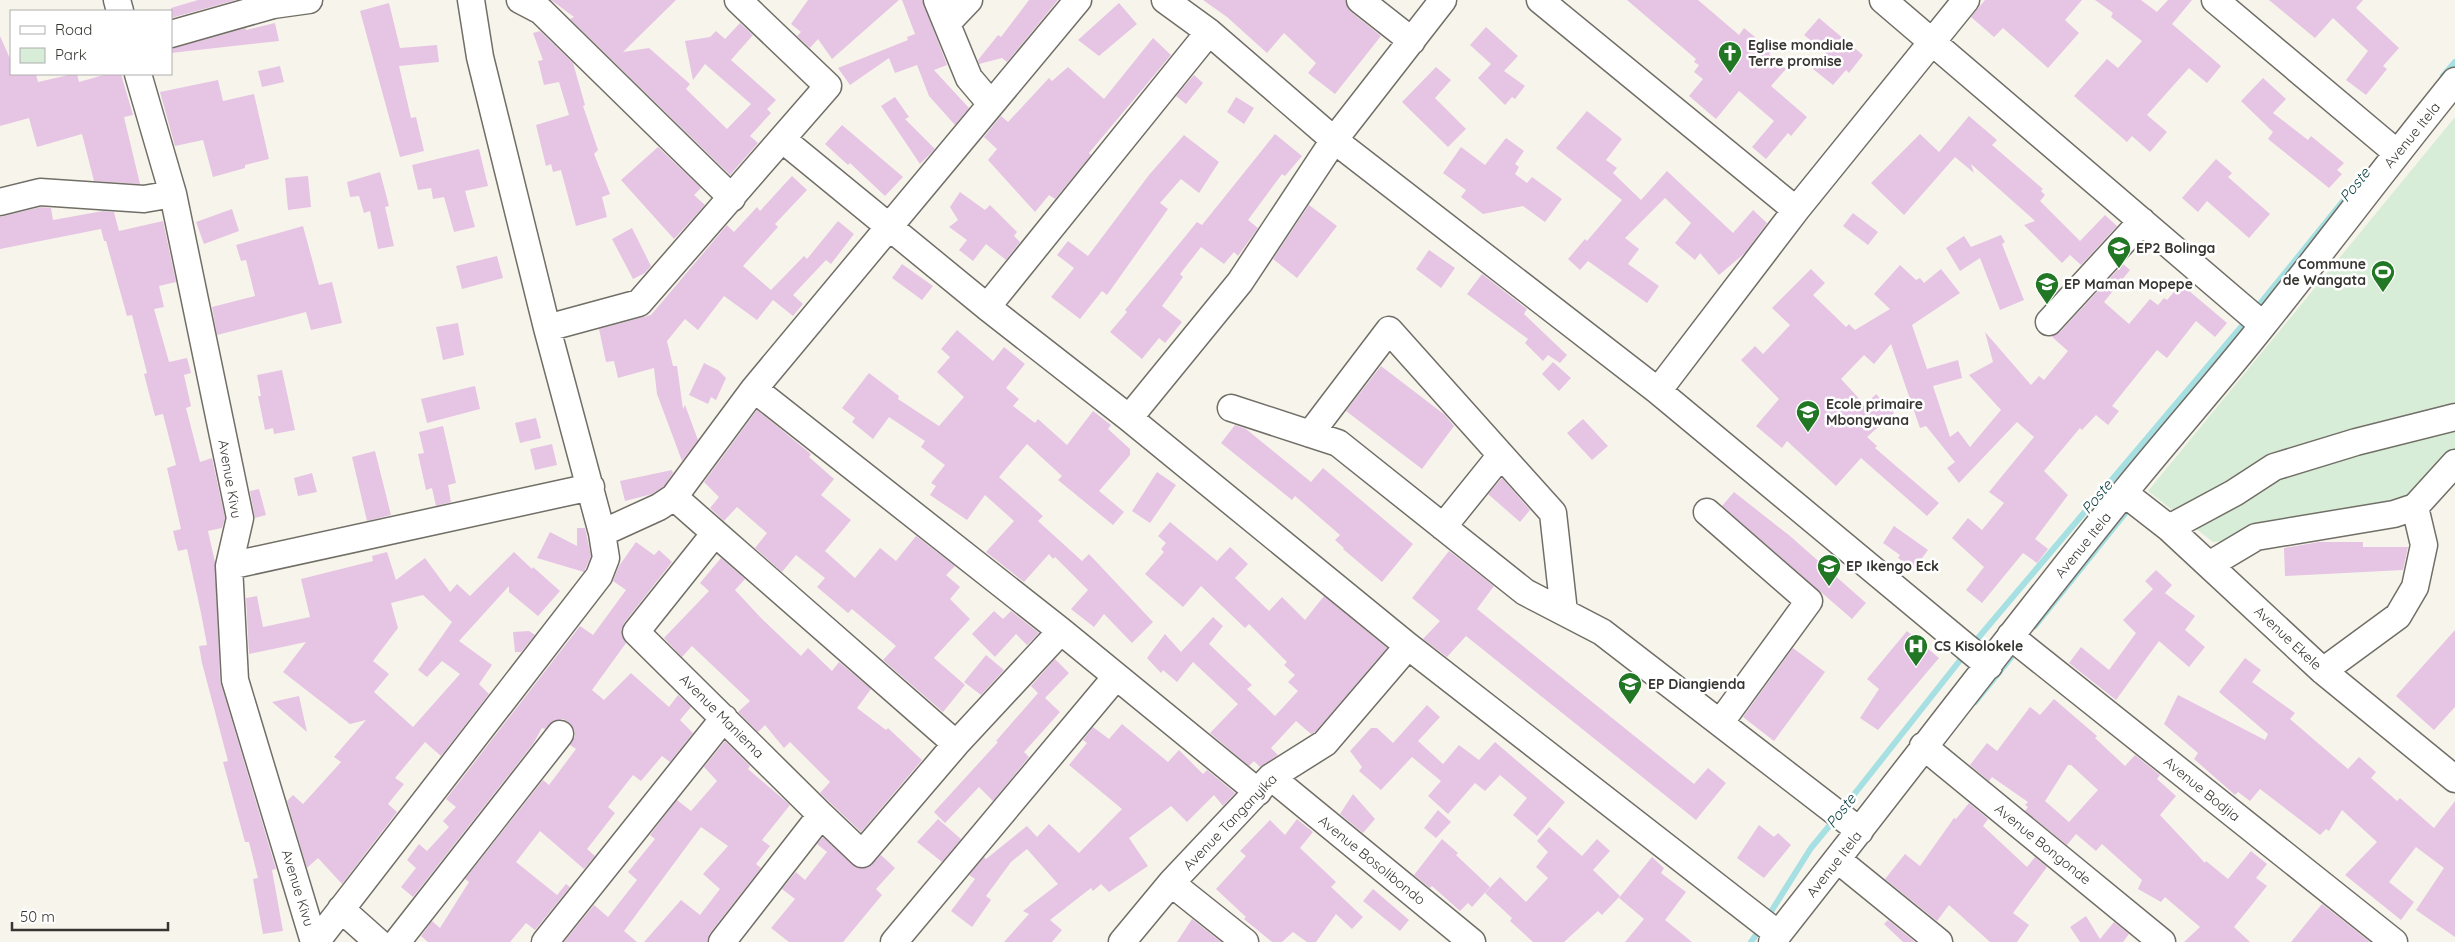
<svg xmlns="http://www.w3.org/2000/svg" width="2455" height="942" font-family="Quicksand,sans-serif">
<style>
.green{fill:#d8edd7}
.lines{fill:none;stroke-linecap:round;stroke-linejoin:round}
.stream{stroke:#a7e0e2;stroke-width:6}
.building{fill:#e6c4e4;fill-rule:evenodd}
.minor-casing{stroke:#706e66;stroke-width:29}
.minor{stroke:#fff;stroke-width:26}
.labels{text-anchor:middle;stroke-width:5;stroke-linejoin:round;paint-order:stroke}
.poi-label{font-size:14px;font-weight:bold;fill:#363531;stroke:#fff;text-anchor:start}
.street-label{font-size:14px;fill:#363531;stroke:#fff}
.water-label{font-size:15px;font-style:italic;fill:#0c4143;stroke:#fff}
</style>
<rect width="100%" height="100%" fill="#f7f5eb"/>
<path class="green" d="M2455 117V470L2373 531 2213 542 2148 491Z"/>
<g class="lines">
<path class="stream" d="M2443 76 2455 62
M2255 310 2365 174
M2035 626 2131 506
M1973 644 2247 320
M1975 702 2017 650
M1841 811 1965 654
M1767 918 1811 848 1835 819
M1751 942 1761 928"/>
</g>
<path class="building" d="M198 0H236L171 18V8Z
M551 0H676L623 52 649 48 690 84 686 89 727 129 751 104 705 64 693 80 685 41 710 37 716 31 725 39 740 23 753 35 731 60 776 100 767 109 771 113 750 136 758 143 730 175 570 19 574 17Z
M808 0H899L832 59 818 39 810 48 797 36 801 32 791 24Z
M902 0H922L947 65 934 70 969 108 955 125 929 96 917 65 895 73 889 58 850 85 838 68 908 40 907 37 915 34Z
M1029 0H1058L1007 62 1002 58 979 64 978 60 998 35 1001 37Z
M1203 0H1345L1351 12 1381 36 1335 94 1308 73 1316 63 1284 33 1267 53 1227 17Z
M1627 0H1698L1739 35 1744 28 1772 51 1769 54 1786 69 1771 86 1807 117 1791 136 1788 133 1766 159 1752 147 1774 121 1739 91 1716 119 1689 96 1703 79 1694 72 1699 65 1694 62 1696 59Z
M1985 0H2082L2065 20 2079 33 2048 68 2003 28 1994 37 1971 17Z
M2095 0H2141L2157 12 2168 0H2192L2172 24 2221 66 2207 83 2189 68 2147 115 2167 132 2150 152 2132 136 2127 142 2074 96 2107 59 2118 68 2142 41 2111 17 2113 13Z
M2269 0H2363L2356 8 2399 48 2383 66 2387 69 2366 95 2346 80 2368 51 2333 18 2315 38Z
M389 3 400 48 437 45 439 62 399 66 411 118 416 117 424 151 400 157 360 11Z
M1119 3 1137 24 1099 56 1078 40Z
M1819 18 1863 55 1849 73 1846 70 1833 85 1813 69 1826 53 1804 35Z
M275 23 279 41 171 53V49L246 28V30Z
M1486 27 1518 56 1504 71 1525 86 1515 99 1512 97 1505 105 1478 78 1491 64 1470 45Z
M540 31 573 63 585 105 583 106 598 150 594 154 610 194 602 197 607 217 576 226 561 170 553 172 551 164 546 166 536 125 569 115 559 82 544 85 538 61 543 60 533 33Z
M0 36 11 61V74H36L38 82 73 74H77L79 82 107 74H121L133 115 124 117 140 184 94 181 82 134 37 147 29 118 0 126Z
M1153 38 1171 55 1089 153 1091 155 1055 199 1049 195 1035 212 988 160 997 149 984 137 1001 116 1008 122 1049 78 1052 81 1068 67 1104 99Z
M280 66 284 82 262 87 258 71Z
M1436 67 1451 80 1435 98 1466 129 1448 147 1402 102Z
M1194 75 1203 83 1186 104 1176 96Z
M2263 78 2286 99 2273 113 2308 140 2311 136 2344 163 2337 170 2342 174 2329 188 2268 139 2273 132 2241 101Z
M218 80 223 101 254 94 269 159 245 165V168L213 177 203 140 175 146 160 92Z
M895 97 909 117 905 119 935 149 920 164 881 106Z
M1236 97 1254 108 1244 124 1227 112Z
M1587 111 1622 139 1606 160 1617 168 1613 173 1641 200 1667 171 1733 233 1753 210 1767 223 1745 253 1719 275 1700 253 1695 260 1675 243 1691 223 1665 198 1625 238 1639 249 1628 264 1659 286 1647 303 1588 261 1580 270 1568 259 1585 239 1587 241 1622 200 1556 148Z
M1969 116 1997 140 1992 145 2043 189 2041 191 2045 195 2040 201 2080 241 2105 215 2117 226 2081 265 2070 255 2062 263 2024 225 2035 221 1971 164 1974 173 1955 157 1904 215 1871 183 1920 134 1939 152Z
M842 125 903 177 885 196 850 163 848 165 825 144Z
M1275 134 1302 156 1285 176 1282 174 1248 220 1258 228 1238 256 1234 252 1224 264 1201 247 1180 274 1183 277 1162 306 1182 322 1165 343 1159 338 1142 359 1110 332 1127 312 1125 310 1197 222 1202 225Z
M1184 135 1219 162 1199 193 1181 179 1160 203 1168 209 1107 295 1102 291 1080 319 1051 297 1074 268 1057 255 1068 241 1088 256 1149 175Z
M1506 138 1524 151 1515 164 1519 167 1515 174 1527 183 1532 177 1562 199 1545 222 1523 206 1483 214 1461 197 1466 190 1443 173 1461 147 1485 165Z
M658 147 701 188 694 195 705 205 674 239 621 180Z
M479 149 488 186 465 191 475 227 454 232 444 197 433 199 431 188 418 190 412 165Z
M2216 159 2232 173 2228 177 2270 214 2249 238 2207 201 2198 212 2182 198Z
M380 172 389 206 385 207 394 246 378 249 370 211 364 213 359 196 350 197 347 182Z
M308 176 311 207 288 210 285 178Z
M792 176 807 190 775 224 778 227 743 266 771 290 804 256 807 259 838 221 854 234 831 264 826 260 793 295 803 304 793 316 773 300 757 320 724 296 698 330 685 319 667 341 673 366H677L683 409 685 405 698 440 682 461 657 394 654 368 618 378 614 361 606 362 599 329 651 315 727 225 734 232 757 207 760 211Z
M960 192 985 210 990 205 1017 232 1014 236 1020 242 1006 260 986 244 973 261 959 250 967 240 949 227 958 220 950 207Z
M1309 205 1337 226 1297 278 1273 259Z
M41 207 51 208 53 220 103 211 114 212 119 231 163 221 176 282 159 286 164 307 154 309 169 362 187 358 191 373 184 375 191 406 186 408 200 462 212 458 225 518 222 528 208 531 215 562 220 681 276 869 272 870 283 931 263 934 253 879 258 878 249 842H245L223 762 228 761 202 663 199 646 207 645 201 613 187 549 178 551 173 531 181 529 167 468 176 465 163 414 155 416 144 374 147 373 132 315 127 316 106 241H104L101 229 0 249V217Z
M232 209 239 231 204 244 196 222Z
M1853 213 1878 232 1868 245 1843 226Z
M303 226 319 285 332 282 342 323 311 330 306 312 217 335 212 307 255 296 246 260 241 261 236 245Z
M632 228 651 266 645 273 633 279 612 239Z
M2001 235 2005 242 2002 244 2024 300 2000 310 1980 258 1960 271 1946 248 1964 236 1971 247Z
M1429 250 1455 268 1441 288 1416 269Z
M497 256 503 278 462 289 456 266Z
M902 264 933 286 922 300 892 278Z
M2123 264 2130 270 2104 302 2129 324 2150 299 2158 305 2164 298 2167 300 2181 284 2227 323 2215 337 2196 321 2167 358 2157 350 2112 406 2119 411 2108 425 2096 415 2082 430 2080 428 2044 471 2068 495 2035 539 2048 549 2037 563 2023 553 1982 603 1966 590 1984 567 1952 538 1968 518 1982 530 2004 503 1989 492 2034 437 2017 422 1959 483 1947 468 1955 462 1926 426 1920 428 1891 344 1874 364 1864 355 1841 379 1865 405 1876 394 1894 413 1867 437 1877 446 1875 448 1939 503 1927 516 1861 458 1836 486 1787 441 1782 448 1756 426 1779 399 1741 360 1755 346 1763 354 1790 325 1772 308 1811 269 1825 283 1813 295 1846 327 1849 324 1855 330 1890 309 1874 294 1900 265 1916 280 1920 278 1924 283 1941 269 1960 293 1912 325 1927 369 1958 360 1962 378 1933 386 1950 437 1958 431 1970 447 2001 410 1969 375 1993 362 1985 332 2031 385 2039 376 2044 380 2068 351 2051 336 2060 332Z
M1482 274 1527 309 1524 314 1567 355 1560 363 1548 355 1543 361 1525 343 1528 339 1467 294Z
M458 323 464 355 443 360 436 327Z
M957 330 993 361 1004 347 1025 364 1006 388 1019 399 1013 406 1035 423 1038 419 1067 445 1093 411 1111 425 1108 429 1130 449V455L1099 491 1124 512 1113 525 1058 480 1062 476 1027 444 999 477 1043 516 1038 521 1082 561 1089 554 1153 622 1132 643 1104 614 1094 627 1071 609 1088 590 1055 557 1053 559 1049 554 1024 582 986 552 1014 521 985 495 967 520 930 495 936 486 931 483 945 465 921 447 925 441 889 417 873 439 852 422 855 418 842 408 869 373 899 396 898 399 939 426 964 397 937 372 950 357 941 349Z
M1553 362 1571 378 1559 391 1542 374Z
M704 363 718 370 726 378 716 400 711 397 708 404 689 395Z
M1381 366 1445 415 1454 426 1422 469 1346 411Z
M282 370 295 430 274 434 273 428 265 430 258 396H261L257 375Z
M475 386 480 409 427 423 421 399Z
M757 410 811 454 809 457 834 479 821 495 851 520 825 551 855 578 880 548 896 561 916 536 955 566 946 575 960 587 950 599 970 619 934 658 965 685 943 712 883 660 896 646 852 609 848 613 817 587 825 578 796 555 782 572 755 548 767 533 737 507 724 521 710 508 719 497 704 482Z
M536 418 541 438 520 443 515 423Z
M1583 419 1608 446 1592 460 1567 433Z
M1235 425 1246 429 1311 482 1323 468 1413 544 1382 582 1343 549 1344 548 1335 540 1340 535 1295 496 1292 500 1221 443Z
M443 426 456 483 448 485 451 502 436 506 432 488 426 490 418 454 424 453 419 432Z
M552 444 557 465 535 470 530 449Z
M375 451 391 515 367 521 352 457Z
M672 470 673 473 664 486 652 494 625 501 620 481Z
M1157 472 1176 485 1150 523 1132 511Z
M312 473 317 492 298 496 294 478Z
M1502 478 1530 510 1520 522 1488 494Z
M259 489 266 515 255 518 250 491Z
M1734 492 1790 536 1866 603 1852 619 1722 506Z
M1170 522 1217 561 1230 547 1248 564 1235 578 1269 611 1282 597 1305 620 1324 596 1387 648 1315 732 1311 734 1296 721 1271 748 1278 755 1260 767 1254 761 1249 766 1210 733 1238 704 1193 662 1177 682 1163 670 1161 673 1147 658 1165 634 1181 652 1213 617 1223 626 1209 644 1252 685 1247 689 1275 716 1298 691 1288 682 1295 675 1284 665 1287 662 1249 624 1245 628 1201 586 1183 607 1145 574 1164 552 1161 549 1166 543 1158 536Z
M1894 526 1928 550 1914 569 1898 558 1900 555 1883 543Z
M577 528H585L591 556 584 572 537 558 550 532 577 546Z
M636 542 654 555 659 550 672 562 624 623 622 636 626 643 592 690 604 700 631 673 669 707 678 695 691 707 680 720 693 733 670 762 662 756 641 781 633 775 608 807 615 813 587 849 595 856 584 869 540 831 516 862 557 895 566 884 570 887 535 930 526 923 510 942H428L421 936 432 921 440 928 469 882 465 879 543 780 549 785 576 749 570 745 575 736 574 729 570 723 563 719 555 720 545 729 542 728 533 744 413 897 401 887 416 868 407 860 419 844 427 851 449 827 443 821 456 807 446 799 580 626 593 635 626 590 613 581 619 566Z
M2319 542H2363V547H2408L2403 570 2285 576 2284 548Z
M1449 551 1494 586 1477 609 1694 784 1708 768 1726 783 1696 820 1466 636 1447 657 1423 639 1440 621 1412 598Z
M387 552 396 580 425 558 450 592 457 584 470 596 514 552 532 569 533 567 560 591 538 616 509 592V586L459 641 492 665 479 684 489 694 441 756 425 742 395 778 404 784 388 804 397 812 342 884 318 858 307 868 287 801 293 795 303 804 341 762 334 757 366 720 350 724 283 672 306 642 249 654 246 598 257 596 263 627 310 617 301 579 373 561 372 556ZM423 595 452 622 418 670 427 677 442 661 460 674 413 727 374 692 389 674 373 661 398 628 391 603Z
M721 558 745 579 735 590 761 618 801 656 808 648 832 671 839 662 871 689 857 708 886 730 888 728 922 760 861 832 820 793 830 782 790 742 784 748 765 725 758 732 738 712 750 701 692 646 682 657 664 638 709 591 700 583Z
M2156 570 2172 585 2165 593 2195 616 2185 630 2205 647 2189 667 2159 641 2116 700 2069 663 2081 647 2109 670 2136 633 2123 620 2153 589 2145 581Z
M994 611 1003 619 1011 611 1039 633 1027 645 1016 634 995 657 972 634Z
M2455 630V707L2434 730 2396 696Z
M529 631 535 635 521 652H515L513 632Z
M1907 631 1939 658 1878 730 1860 718 1879 689 1867 679Z
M1793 648 1825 672 1774 741 1743 717Z
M986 655 1004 670 981 695 964 682Z
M2245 658 2261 670 2252 682 2295 713 2290 719 2348 769 2359 757 2376 772 2371 778 2397 801 2400 798 2434 828 2455 801V937L2416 910 2444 868 2416 847 2389 882 2414 902 2401 920 2345 875 2377 842 2342 810 2329 831 2326 829 2320 835 2260 789 2250 801 2238 792 2235 795 2194 759 2198 753 2164 724 2178 695 2265 740 2268 734 2219 692Z
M1055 659 1069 673 1045 698 1060 712 1024 752 1029 757 993 801 979 787 945 823 934 812 998 742 996 741 1038 693 1031 686Z
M299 696 307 732 272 702Z
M2054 699 2097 736 2095 738 2125 766 2135 755 2160 775 2157 779 2176 796 2160 815 2205 863 2206 861 2228 879 2251 851 2267 864 2256 878 2267 886 2234 927 2250 942H2184L2200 927 2165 897 2161 902 2138 889 2142 880 2102 844 2096 851 2076 834 2067 845 2025 811 2028 807 2025 805 2028 802 1992 777 1989 781 1970 765 1987 743 1997 751 2030 707 2040 715ZM2068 765H2071L2098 790 2069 822 2045 801Z
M1427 705 1440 717 1418 741 1443 764 1459 745 1479 760 1495 742 1565 802 1537 836 1513 815 1527 798 1500 775 1485 791 1475 783 1448 814 1428 796 1441 781 1412 757 1381 790 1359 771 1362 767 1350 751 1371 728H1377L1393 743Z
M1122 724 1168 762 1179 750 1203 774 1207 770 1235 793 1223 806 1214 795 1187 822 1171 806 1129 838 1148 866 1109 892 1101 884 1093 891 1091 888 1050 920 1062 930 1052 942H1004L1029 914 1023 911 1058 884 1027 849 1011 862 986 896 991 900 972 927 951 911 975 879 969 875 984 857 986 859 1027 826 1037 837 1049 824 1079 853 1122 809 1069 765 1087 743 1083 740 1093 727 1109 739Z
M725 741 750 766 748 769 790 805 762 840 770 846 756 864 761 868 710 933 707 942H644L681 900 700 915 720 889 703 874 728 846 701 827 624 931 637 942H564L594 905 608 917 637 880 628 872 655 839 650 835 677 800 691 811 717 781 704 767Z
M1353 794 1375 819 1363 833 1340 814Z
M1969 803 1988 819 1983 826 2027 867 2035 857 2047 867 2013 913 2029 925 2017 942H1990L1949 905 1937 921 1885 879 1905 854 1920 866 1954 818 1956 819Z
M1438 810 1451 822 1436 838 1424 828Z
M938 819 961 839 942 862 917 842Z
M1297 819 1313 832 1300 848 1336 882 1331 887 1363 917 1352 929 1336 914 1316 942H1307L1293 932 1282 942H1272L1244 919 1246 917 1216 889 1246 856 1240 851 1270 820 1285 835Z
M1759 825 1774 837 1778 833 1791 845 1764 878 1737 858Z
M1549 827 1582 856 1597 839 1610 851 1593 870 1620 896 1602 915 1598 911 1564 942H1533L1510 921 1512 918 1485 893 1500 877 1526 902 1548 878 1536 867 1548 852 1537 841Z
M823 837 858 868H867L881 855 895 868 876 889 882 895 843 942H789L771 928 795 899 782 889 796 872 805 880 827 852 817 844Z
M1442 839 1458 853 1456 855 1490 887 1472 907 1468 903 1460 911 1432 886 1430 888 1414 875Z
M1652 857 1664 868 1661 873 1686 892 1665 920 1692 942H1625L1644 919 1619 898Z
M1373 889 1409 920 1400 931 1363 901Z
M2322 904 2365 938 2370 942H2291Z
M2086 916 2100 939 2114 922 2129 934 2123 942H2080L2070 927Z
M1192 919 1221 942H1177Z
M1888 920 1915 942H1903L1884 924Z"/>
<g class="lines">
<g class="minor-casing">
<path id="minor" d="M117 0 120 11
M520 0 541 11 732 198
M937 0 969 78 991 104
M1165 0 1209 32 1334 140 1658 391 1989 666
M1360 0 1412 41
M1540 0 1796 210
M1883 0 2263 325
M2215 0 2397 153
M273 5 309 0
M948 22 969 0
M171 34 273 5 276 0
M138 74 173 194 240 518 229 566 235 680 314 942
M782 139 987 307 1129 418 1408 646 1778 934
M0 202 40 192 144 199 173 194
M987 307 1209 32
M2049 322 2142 221
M547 328 639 303 828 86 738 0
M754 389 1061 631 1258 792
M1658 391 1796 210 1966 0
M1231 408 1338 443 1525 592 1602 632 1860 831
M1129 418 1240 282 1334 140 1443 0
M1310 434 1389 330 1553 513 1564 612
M2124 493 2169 528 2323 671 2455 779
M674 497 715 533 636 632 821 815 722 942
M1707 512 1809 601 1720 723
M1443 527 1501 455
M2169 528 2234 493 2274 467 2356 442 2455 417
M602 533 659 507 674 497 754 389 1078 0
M715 533 956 744
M2209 565 2256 537 2394 514 2415 507 2455 463
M229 566 591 487
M2010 636 2394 942
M2323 671 2398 616 2415 587 2424 545 2415 507
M1923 746 2162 942
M1271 777 1472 942
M821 815 862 854 956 744 1061 631
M1838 860 1939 942
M1171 883 1245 942
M341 909 378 942
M316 942 599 576 606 558 602 533 547 328 480 57 471 0
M397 942 560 734
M545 942 724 718
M894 942 1115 678
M1122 942 1171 883 1271 777 1325 743 1408 646
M1772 942C1890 793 2004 642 2123 494 2169 437 2218 382 2264 324 2328 244 2390 161 2455 81"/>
</g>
<use href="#minor" class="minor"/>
</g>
<defs>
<g id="church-pin" transform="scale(1.25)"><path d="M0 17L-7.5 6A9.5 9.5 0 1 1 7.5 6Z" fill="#217724" stroke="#fff"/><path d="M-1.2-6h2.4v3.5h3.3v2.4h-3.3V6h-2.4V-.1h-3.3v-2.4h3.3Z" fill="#fff"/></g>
<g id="school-pin" transform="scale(1.25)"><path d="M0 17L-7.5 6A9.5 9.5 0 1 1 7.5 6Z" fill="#217724" stroke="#fff"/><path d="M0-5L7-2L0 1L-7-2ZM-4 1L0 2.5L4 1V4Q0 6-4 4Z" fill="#fff"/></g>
<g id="stadium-pin" transform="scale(1.25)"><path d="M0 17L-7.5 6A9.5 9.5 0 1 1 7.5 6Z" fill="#217724" stroke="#fff"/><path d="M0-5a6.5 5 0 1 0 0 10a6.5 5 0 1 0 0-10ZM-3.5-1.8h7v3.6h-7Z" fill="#fff"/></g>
<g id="hospital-pin" transform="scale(1.25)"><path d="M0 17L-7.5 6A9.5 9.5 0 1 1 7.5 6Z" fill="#217724" stroke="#fff"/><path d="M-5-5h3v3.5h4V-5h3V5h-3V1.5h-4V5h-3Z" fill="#fff"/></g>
</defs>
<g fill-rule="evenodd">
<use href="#church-pin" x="1730" y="53"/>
<use href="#school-pin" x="2119" y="248"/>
<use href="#stadium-pin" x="2383" y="272"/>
<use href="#school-pin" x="2047" y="284"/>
<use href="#school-pin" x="1808" y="412"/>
<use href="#school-pin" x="1829" y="566"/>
<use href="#hospital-pin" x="1916" y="646"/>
<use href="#school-pin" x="1630" y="684"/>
</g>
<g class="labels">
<g class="poi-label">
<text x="1748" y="50">Eglise mondiale<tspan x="1748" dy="16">Terre promise</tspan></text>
<text x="2136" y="253">EP2 Bolinga</text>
<text x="2366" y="269" text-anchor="end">Commune<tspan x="2366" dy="16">de Wangata</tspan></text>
<text x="2064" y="289">EP Maman Mopepe</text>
<text x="1826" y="409">Ecole primaire<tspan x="1826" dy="16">Mbongwana</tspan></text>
<text x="1846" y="571">EP Ikengo Eck</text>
<text x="1934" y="651">CS Kisolokele</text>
<text x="1648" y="689">EP Diangienda</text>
</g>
<g class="street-label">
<text transform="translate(2412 135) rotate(-51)" y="5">Avenue Itela</text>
<text transform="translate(230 479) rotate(80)" y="5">Avenue Kivu</text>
<text transform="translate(2083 545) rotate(-51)" y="5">Avenue Itela</text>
<text transform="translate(2288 638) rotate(43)" y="5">Avenue Ekele</text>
<text transform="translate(722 716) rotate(45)" y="5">Avenue Maniema</text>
<text transform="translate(2202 789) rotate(39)" y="5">Avenue Bodjia</text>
<text transform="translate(1230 822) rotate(-46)" y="5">Avenue Tanganyika</text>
<text transform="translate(2043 844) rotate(39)" y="5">Avenue Bongonde</text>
<text transform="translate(1372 860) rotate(39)" y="5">Avenue Bosolibondo</text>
<text transform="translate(1834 864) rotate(-52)" y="5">Avenue Itela</text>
<text transform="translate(298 888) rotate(73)" y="5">Avenue Kivu</text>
</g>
<g class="water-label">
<text transform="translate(2355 185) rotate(-51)" y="5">Poste</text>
<text transform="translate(2097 497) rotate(-50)" y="5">Poste</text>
<text transform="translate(1841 811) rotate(-52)" y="5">Poste</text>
</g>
</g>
<rect x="10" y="10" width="162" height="65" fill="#ffffff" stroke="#afaead"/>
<rect x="20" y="26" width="25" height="8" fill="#ffffff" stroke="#afaead"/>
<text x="55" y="35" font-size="15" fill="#363531">Road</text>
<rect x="20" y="48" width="25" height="15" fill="#d8edd7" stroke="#afaead"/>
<text x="55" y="60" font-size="15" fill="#363531">Park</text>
<path d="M12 922v8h156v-8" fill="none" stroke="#363531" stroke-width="2.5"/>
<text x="20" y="922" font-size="15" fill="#363531" stroke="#ffffff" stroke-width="4" paint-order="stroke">50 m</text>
</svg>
